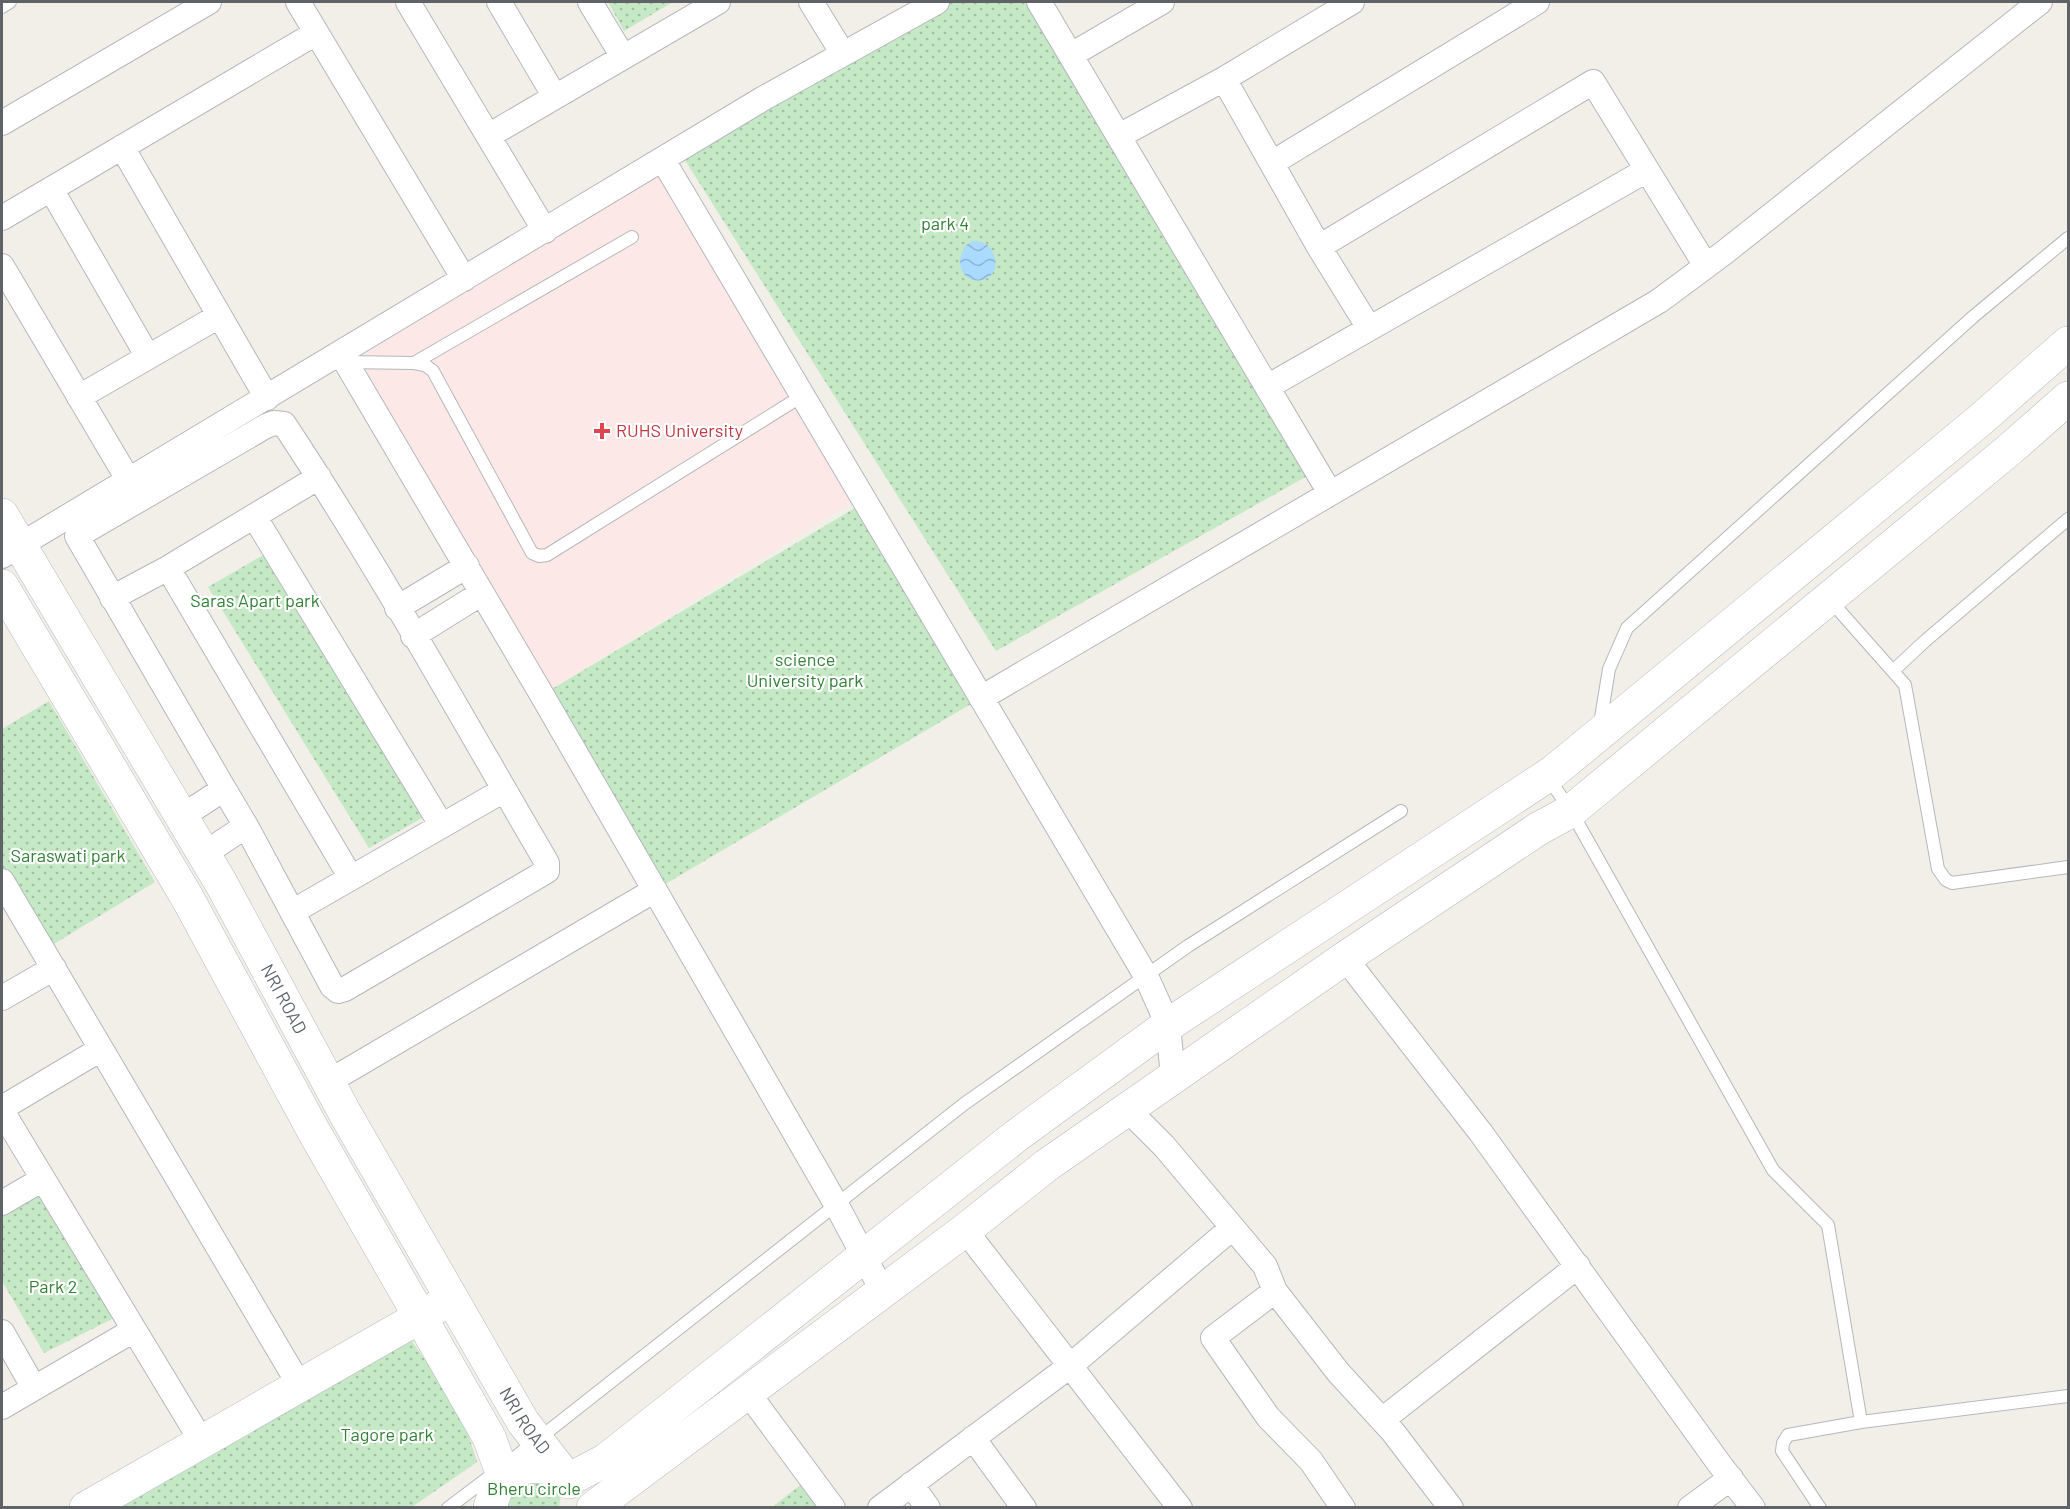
<svg xmlns="http://www.w3.org/2000/svg" width="2070" height="1509" font-family="Barlow,sans-serif">
<style>
.medical{fill:#fce8e6}
.grass{fill:url(#grass-dots)}
.water{fill:url(#water-waves)}
.lines{fill:none;stroke-linecap:round;stroke-linejoin:round}
.lane-casing{stroke:#b5b8bc;stroke-width:14}
.street-casing{stroke:#b5b8bc;stroke-width:26}
.secondary-casing{stroke:#b6babf;stroke-width:34}
.lane{stroke:#fff;stroke-width:12}
.street{stroke:#fff;stroke-width:24}
.secondary{stroke:#fff;stroke-width:33}
.health-dot{fill:#e0444e;stroke:#fff;stroke-width:2}
.labels{text-anchor:middle;stroke-width:4.5;stroke-linejoin:round;paint-order:stroke}
.park-label{font-size:18px;fill:#348238;stroke:#fff}
.health-label{font-size:18px;fill:#be3a42;stroke:#fff;text-anchor:start}
.street-label{font-size:18px;fill:#5f6368;stroke:#fff}
</style>
<defs>
<pattern id="grass-dots" width="8" height="8" patternUnits="userSpaceOnUse" patternTransform="scale(1.5)"><rect width="8" height="8" fill="#c5e8c5"/><path d="M2 2h.1M6 6h.1" fill="none" stroke="#a3c0a4" stroke-width="1.8" stroke-linecap="round"/></pattern>
<pattern id="water-waves" width="16" height="10" patternUnits="userSpaceOnUse" patternTransform="scale(1.5)"><rect width="16" height="10" fill="#aadaff"/><path d="M0 5q4-4 8 0t8 0" fill="none" stroke="#8eb4d2"/></pattern>
</defs>
<rect width="100%" height="100%" fill="#f1efe8"/>
<path class="medical" d="M658 170 854 501 542 695 352 362Z"/>
<path class="grass" d="M608 2H673L624 31Z
M952 2H1028L1309 475 996 651 683 157Z
M865 502 981 698 655 890 542 695Z
M265 554 424 817 369 848 208 587Z
M49 701 155 882 49 947 2 866V729Z
M38 1182 118 1316 44 1353 2 1281V1203Z
M409 1337 461 1411 477 1462 412 1507 111 1508Z
M518 1473 562 1487 559 1507H508L506 1505Z
M808 1479 831 1508H771Z"/>
<path class="water" d="M972 241C981 241 988 243 992 251 1009 283 960 293 960 261 960 257 963 252 964 247Z"/>
<g class="lines">
<g class="lane-casing">
<path id="lane" d="M2 7 10 2
M346 362 414 363 425 365 433 371 532 553 539 556 547 555 802 396
M414 363 632 237
M1829 599 1905 685 1938 869 1946 880 1952 883 2068 867
M1893 671 1925 641 2068 519
M1600 724 1609 669 1627 628 1974 316 2068 238
M1547 776 1571 811 1773 1170 1828 1225 1861 1422 2068 1396
M509 1462 964 1104 1188 946 1401 811
M448 1508 493 1474
M1820 1508 1782 1451 1783 1443 1788 1435 1861 1422"/>
</g>
<g class="street-casing">
<path id="street" d="M298 2 464 279
M408 2 545 231
M499 2 555 97
M590 2 623 57
M811 2 843 54
M1039 2 1330 493
M1071 55 1162 2
M1224 79 1352 2
M2 123 209 2
M488 136 718 2
M1119 136 1224 79 1319 247
M122 147 267 398
M663 160 1146 976 1168 1025 1173 1077
M1272 163 1537 2
M51 189 148 357
M2 218 316 33
M2 266 129 481
M1369 328 1319 247 1593 82 1706 266
M341 354 542 695 836 1204 883 1292
M1267 387 1647 170
M79 397 219 316
M254 516 442 826
M2 556 764 98 937 2
M168 568 351 878
M112 598 168 568 319 477
M397 608 467 566
M413 636 482 593
M981 698 1659 301 1725 252 2040 2
M224 789 246 826
M181 817 224 789 77 536 266 426 274 423 284 424C378 566 461 716 547 863V871L345 989 338 991 332 986 246 826 204 854
M2 881 300 1386
M292 912 504 790
M1345 958 1481 1133 1718 1462 1753 1508
M2 998 54 968
M328 1082 655 890
M2 1108 101 1049
M1127 1109 1164 1146 1265 1266 1275 1291 1338 1372 1393 1432 1451 1508
M2 1111 202 1442
M2 1203 43 1179
M965 1230 1180 1508
M1275 1291 1213 1338 1268 1417 1311 1461 1343 1508
M2 1332 34 1388
M748 1393 833 1508
M2 1407 134 1330
M1382 1420 1578 1266
M973 1438 1024 1508
M911 1484 928 1508
M880 1508 1070 1366 1232 1228
M1690 1508 1731 1478"/>
</g>
<g class="secondary-casing">
<g id="secondary">
<path id="s1" d="M2 515 221 883 346 1115 523 1422 568 1480"/>
<path d="M2 586 188 899 313 1130 489 1437 504 1478"/>
<path d="M568 1480 606 1460 1016 1136 1168 1025 1553 772 1979 421 2068 343"/>
<path d="M86 1508 439 1306"/>
<path d="M490 1508C493 1497 496 1485 505 1478 524 1461 553 1463 569 1482"/>
<path d="M593 1508 965 1230 1047 1165 1345 958 1538 829 1571 811 2009 450 2068 398"/>
</g>
</g>
<use href="#lane" class="lane"/>
<use href="#street" class="street"/>
<use href="#secondary" class="secondary"/>
</g>
<path class="health-dot" d="M599 422h6v6h6v6h-6v6h-6v-6h-6v-6h6z"/>
<g class="labels">
<g class="park-label">
<text x="945" y="230">park 4</text>
<text x="255" y="607">Saras Apart park</text>
<text x="805" y="666">science<tspan x="805" dy="21">University park</tspan></text>
<text x="68" y="862">Saraswati park</text>
<text x="53" y="1293">Park 2</text>
<text x="387" y="1441">Tagore park</text>
<text x="534" y="1495">Bheru circle</text>
</g>
<g class="health-label">
<text x="616" y="437">RUHS University</text>
</g>
<g class="street-label">
<text dy="6" stroke="none"><textPath href="#s1" startOffset="560">NRI ROAD</textPath></text>
<text dy="6" stroke="none"><textPath href="#s1" startOffset="1046">NRI ROAD</textPath></text>
</g>
</g>
<rect width="2070" height="1509" fill="none" stroke="#5f6368" stroke-width="6"/>
</svg>
